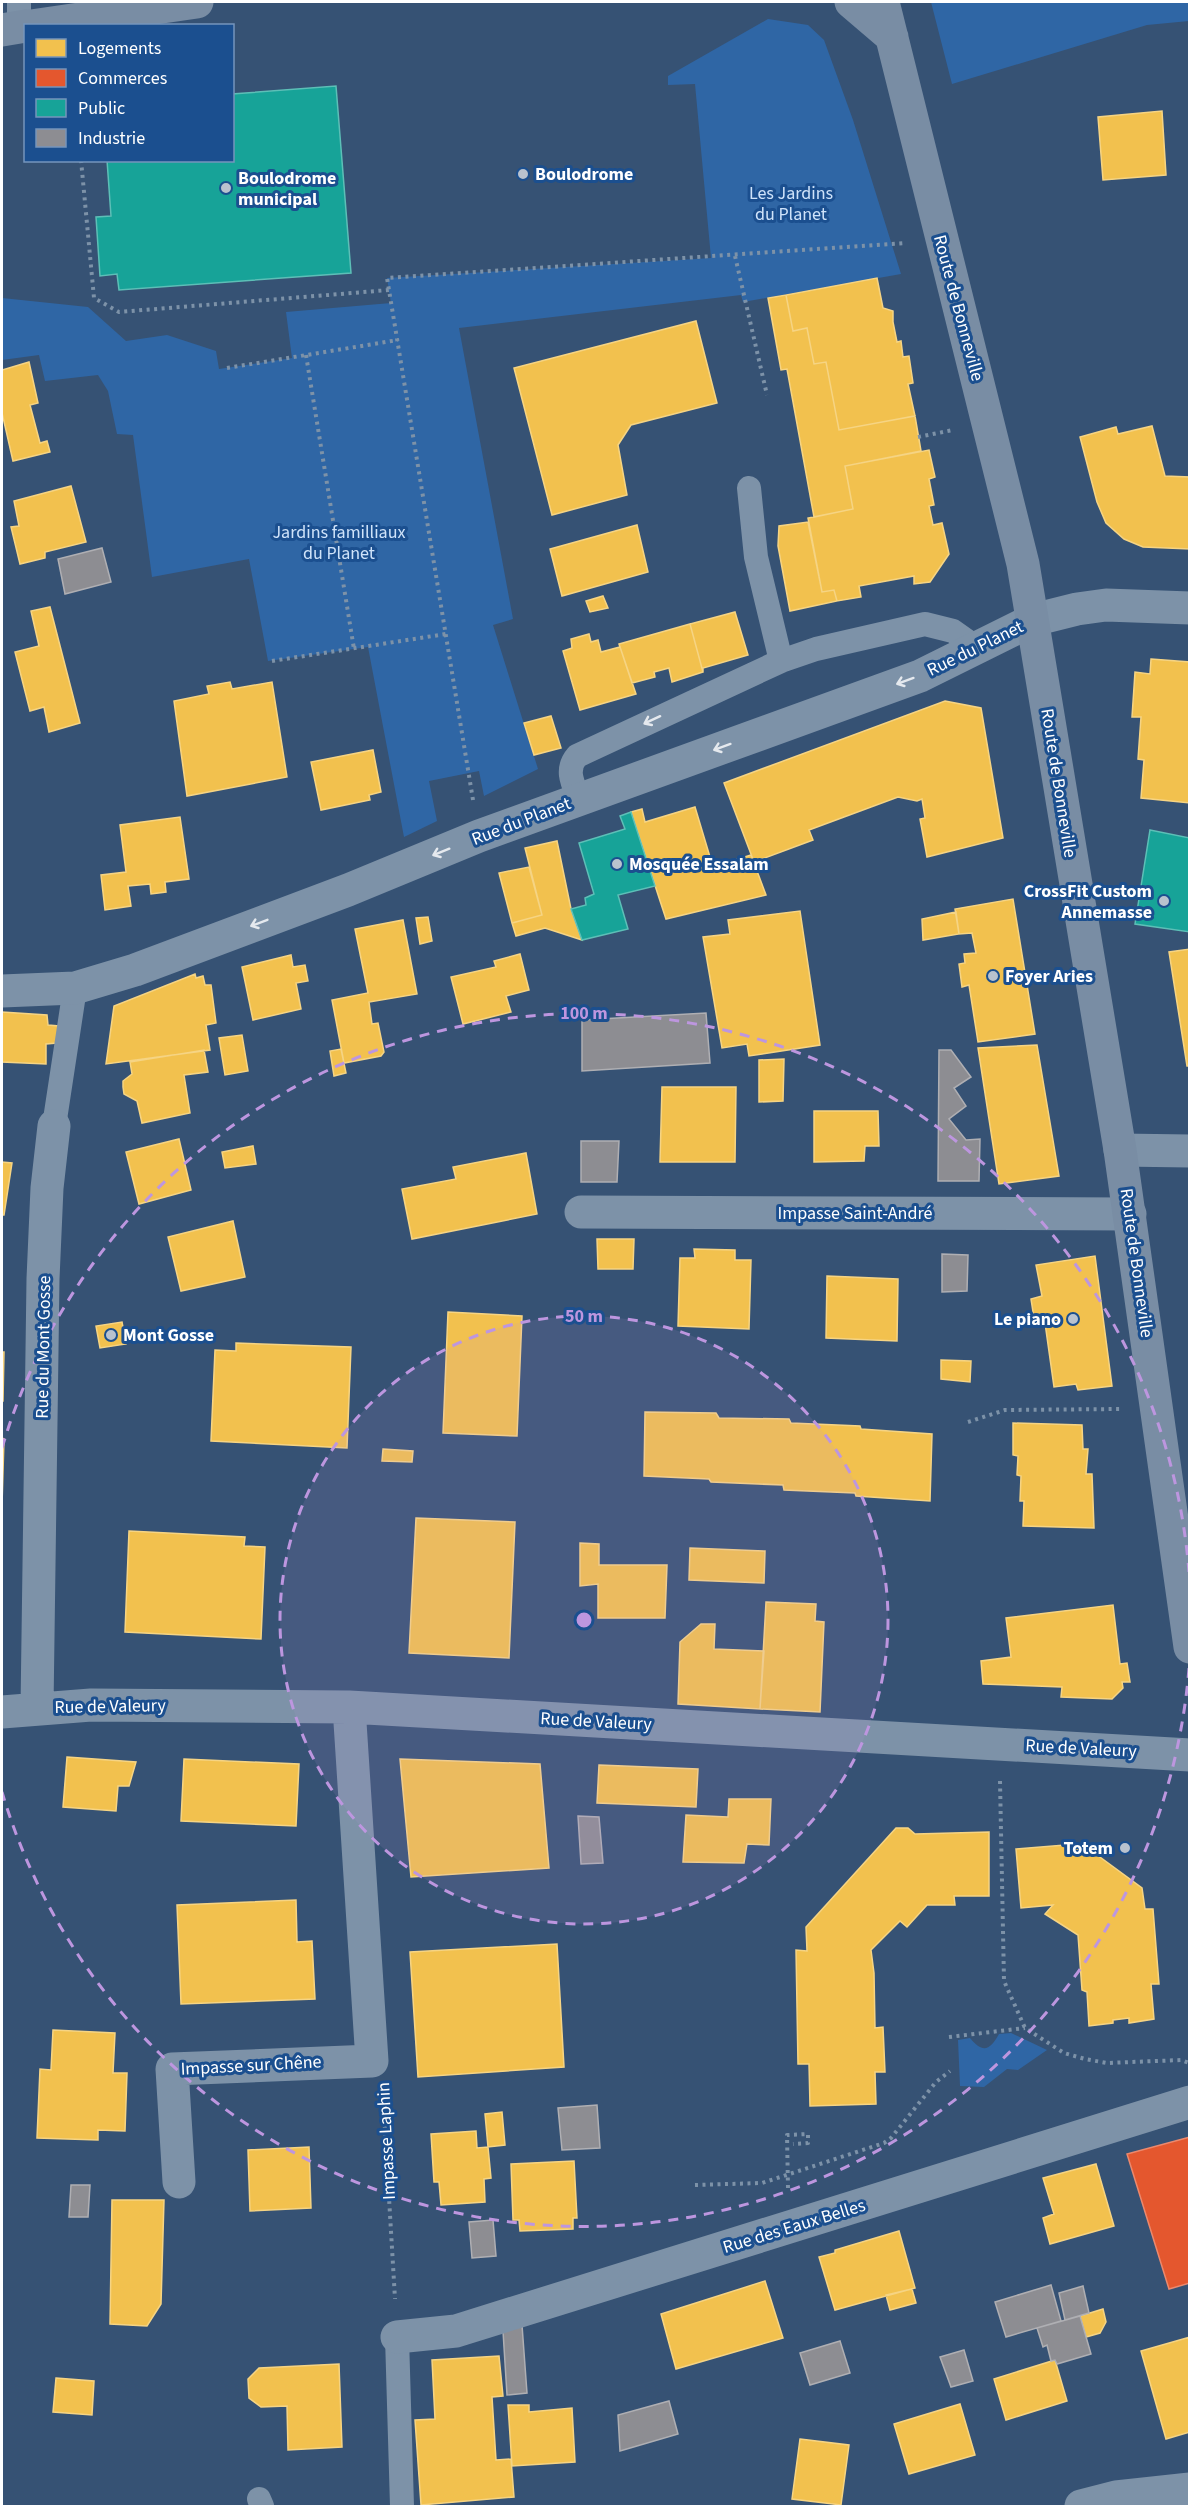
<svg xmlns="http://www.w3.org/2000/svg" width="1191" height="2508" font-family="'Source Sans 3',sans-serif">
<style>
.green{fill:#2f66a5}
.homes{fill:#f2c14e;stroke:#f6d483;stroke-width:1.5}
.shops{fill:#e4572e;stroke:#ec896d;stroke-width:1.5}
.public{fill:#17a398;stroke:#5dbfb7;stroke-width:1.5}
.industry{fill:#8d8d92;stroke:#afafb3;stroke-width:1.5}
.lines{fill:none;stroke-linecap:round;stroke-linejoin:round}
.path{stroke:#7d92a8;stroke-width:4;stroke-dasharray:3 4.5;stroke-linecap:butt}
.service{stroke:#7d92a8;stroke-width:24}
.minor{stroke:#7d92a8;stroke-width:33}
.secondary{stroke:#798da4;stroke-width:33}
.oneway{stroke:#e5e9ee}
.ring{fill:none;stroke:#bd96df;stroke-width:3;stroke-dasharray:10 8}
.poi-dot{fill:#b9c2ce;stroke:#1b4f8f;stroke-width:2}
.labels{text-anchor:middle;stroke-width:6;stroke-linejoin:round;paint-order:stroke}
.poi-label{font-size:18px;font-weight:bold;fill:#fff;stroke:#1b4f8f;text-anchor:start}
.park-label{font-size:18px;fill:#cfe3fa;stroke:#1b4f8f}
.street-label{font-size:18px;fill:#fff;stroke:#1b4f8f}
.centre{fill:#bd96df;stroke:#1b4f8f;stroke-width:3}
.ring-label{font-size:18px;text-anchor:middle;font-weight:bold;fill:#bd96df;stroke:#1b4f8f;stroke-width:6;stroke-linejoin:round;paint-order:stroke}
</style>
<rect width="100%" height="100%" fill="#365274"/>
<path class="green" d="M931 2H1189V21L1147 25 952 84Z
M768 19 808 25 824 40 853 120 901 274 743 302 741 295 459 328 513 619 493 625 538 769 484 796 479 771 429 781 437 821 404 837 368 647 268 661 249 559 152 577 133 435 117 434 108 391 98 375 45 381 39 355 2 360V298L88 307 126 341 167 335 216 351 219 369 292 358 286 312 391 303 387 278 711 258 695 84 668 85V76Z
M1011 2033 1047 2050 1018 2070 1007 2069 984 2087 960 2086 958 2040 970 2038C983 2054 990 2050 999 2034Z"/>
<path class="homes" d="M1162 111 1166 175 1103 180 1098 117Z
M877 278 883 308 893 311V322L897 342 901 341 903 357 909 356 913 383 908 384 915 416 839 430 826 362 814 364 807 328 793 331 786 295Z
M786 295 793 331 807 328 814 364 826 362 839 430 915 416 921 451 845 466 853 509 814 517 787 369 781 370 768 298Z
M696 321 717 403 631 425 618 445 627 495 552 515 514 368Z
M29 362 38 403 30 405 40 443 47 441 50 452 13 461 2 413V370Z
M1152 426 1165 476 1190 477V549L1143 547 1124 539 1106 523 1097 502 1080 437 1116 427 1118 434Z
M929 450 935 477 929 479 934 505 929 506 933 525 942 523 949 554 930 582 914 584V576L859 586 861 597 837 601 834 590 822 592 808 518 853 509 845 466Z
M71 486 86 542 45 552V558L20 564 11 527 19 526 14 501Z
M808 522 822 592 834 590 837 601 790 611 778 546 779 526Z
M637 525 648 572 562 596 550 549Z
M603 596 608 608 590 612 586 601Z
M50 607 80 723 49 732 44 707 30 711 15 652 39 646 31 611Z
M735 612 748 655 703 668V672L690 624Z
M690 624 703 672 672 682 669 668 654 672 655 677 632 683 619 644Z
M589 634 591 642 598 640 601 652 620 647 636 694 580 710 563 651 572 648 571 639Z
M1151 659 1190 662V803L1141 798 1144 760 1138 759 1141 717H1132L1135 672 1150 674Z
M230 682 232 689 272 682 287 777 187 796 174 701 209 694 207 686Z
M945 701 981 708 1003 838 927 857 920 819 925 818 922 799 917 801 898 797 809 830 813 840 754 862 724 783Z
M551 716 561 748 534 755 524 723Z
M373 750 381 792 369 795 370 800 321 810 311 762Z
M695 807 713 867 751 855 766 895 666 919 631 812 642 809 645 822Z
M180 817 189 879 165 882 166 892 151 894 150 884 128 886 131 906 105 910 101 875 126 872 120 825Z
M557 841 571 909 582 940 545 928 516 936 512 923 542 915 525 848Z
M529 867 542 915 512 923 499 873Z
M1013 899 1035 1034 978 1042 969 985 962 987 959 964 965 963 964 954 976 953 972 933 959 934 955 909Z
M800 911 820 1045 749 1056 747 1044 722 1048 703 937 730 934 728 920Z
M956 912 959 934 923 940 922 919Z
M428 917 432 941 420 944 416 918Z
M403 920 417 994 369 1002 372 1024 378 1023 384 1052 381 1056 344 1063 332 1000 368 993 355 929Z
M1190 949V1066H1187L1169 952Z
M520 954 529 990 506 996 511 1012 463 1024 451 977 496 967 494 961Z
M291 955 293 967 305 965 308 981 296 983 301 1009 253 1020 242 967Z
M195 974 196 978 203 976 205 985H211L216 1023 206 1025 210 1050 106 1064 114 1006Z
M2 1012 47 1015 48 1025 59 1026 57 1043 46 1044V1064L2 1062Z
M242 1035 248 1071 225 1075 219 1038Z
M1037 1045 1059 1176 999 1184 978 1048Z
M341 1049 346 1073 334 1076 330 1051Z
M204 1050 208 1072 184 1075 190 1113 142 1123 137 1101 124 1094 123 1087V1081L132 1074 130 1062Z
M784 1059 783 1101 759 1102V1060Z
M662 1087H736L735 1162H660Z
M814 1111H878L879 1146H865L864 1161 814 1162Z
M179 1139 191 1190 139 1204 126 1152Z
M253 1146 256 1164 225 1168 222 1152Z
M526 1153 537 1214 412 1239 402 1189 456 1179 453 1167Z
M2 1162 12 1163 4 1215H2Z
M233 1221 245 1277 181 1291 168 1237Z
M597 1239H634L633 1269H598Z
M694 1249 735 1250V1260H751L749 1329 678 1326 680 1258H695Z
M1095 1256 1112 1386 1078 1390 1076 1384 1054 1387 1044 1316 1034 1318 1031 1299 1042 1296 1036 1265Z
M827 1276 898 1279 897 1341 826 1338Z
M448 1312 522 1316 517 1436 443 1433Z
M122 1322 126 1344 100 1348 96 1326Z
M236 1343 351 1347 347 1448 211 1441 215 1350 236 1351Z
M2 1352H4L3 1401H2Z
M941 1360 971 1361 970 1382 941 1379Z
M645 1412 716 1413 719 1418 789 1419 791 1423 860 1426 861 1429 932 1434 930 1501 856 1496 855 1493 784 1490 783 1485 711 1482 709 1479 644 1476Z
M1013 1423 1082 1425 1083 1449H1088L1086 1474H1092L1094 1528 1023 1526 1024 1501H1020L1021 1476 1017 1475 1018 1456 1013 1455Z
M2 1438 4 1439 2 1505Z
M383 1449 413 1451 412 1462 382 1461Z
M416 1518 515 1522 509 1658 409 1653Z
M129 1531 245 1537 244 1546 265 1547 261 1639 125 1632Z
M580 1543 599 1544V1565H667L665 1618H598V1584L580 1586Z
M690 1548 765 1551 764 1583 689 1580Z
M766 1602 816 1604 815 1621 824 1622 820 1712 760 1709Z
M1113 1605 1120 1664 1127 1663 1130 1682H1122L1123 1688 1112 1699 1061 1697 1062 1687 983 1684 981 1661 1011 1657 1006 1618Z
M701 1624H715L714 1649 764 1651 760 1709 678 1704 680 1642Z
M67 1757 136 1762 129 1786H118L116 1811 63 1807Z
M184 1759 299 1764 296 1826 181 1821Z
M400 1759 540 1764 549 1868 411 1877Z
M599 1765 698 1769 696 1807 597 1803Z
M729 1799H771L769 1845 747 1844 744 1863 683 1862 686 1815 728 1817Z
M896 1828H908L915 1834 989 1832V1896H954L955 1905H927L907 1927 900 1921 871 1950 874 1973 875 2028 883 2027 885 2072H875L876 2104 810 2106 809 2064H798L796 1950 807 1951 806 1927Z
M1077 1844 1079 1853 1093 1852 1142 1888 1145 1909H1153L1159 1984H1151L1154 2019 1129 2023V2018L1113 2020V2023L1089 2026 1087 1992 1082 1990 1078 1935 1045 1914 1053 1905 1021 1908 1016 1849Z
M296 1900 297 1942 312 1941 315 1999 181 2004 177 1905Z
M557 1944 564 2067 418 2077 410 1952Z
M53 2030 115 2033 113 2073H127L125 2131 98 2130V2140L37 2138 40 2069 51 2070Z
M502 2112 505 2145 488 2147 485 2114Z
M476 2131 477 2148 488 2147 491 2178 484 2179 485 2202 441 2205 439 2182H434L431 2134Z
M309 2147 311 2208 250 2211 248 2150Z
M574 2161 577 2218H573V2229L520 2231 519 2220H513L511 2164Z
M1096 2164 1114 2226 1050 2244 1043 2218 1054 2214 1043 2178Z
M112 2200H164L161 2304 147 2326 110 2324Z
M899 2231 915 2288 835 2310 819 2257 835 2253V2250Z
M765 2281 783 2338 676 2369 661 2314Z
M912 2289 916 2303 890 2310 886 2295Z
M1103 2309 1106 2322 1100 2333 1086 2337 1080 2316Z
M1190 2337V2432L1166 2439 1141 2351Z
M499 2356 503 2396 492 2397 496 2460 511 2459 514 2497 421 2505 415 2420 435 2419 432 2360Z
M1055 2360 1067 2401 1006 2420 994 2379Z
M339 2364 342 2447 288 2450 287 2406 261 2407 249 2398 248 2379 259 2368Z
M56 2378 94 2381 92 2415 53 2412Z
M960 2404 975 2455 909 2474 894 2424Z
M508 2405H529V2412L572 2408 575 2462 512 2466Z
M800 2439 849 2445 841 2505 792 2499Z"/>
<path class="shops" d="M1190 2137V2283L1169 2289 1127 2154Z"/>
<path class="public" d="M336 86 351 273 119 290 117 274 100 276 96 217 111 216 107 160H232V94Z
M631 812 655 886 618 895 628 929 582 940 571 909 586 905 585 898 594 894 579 843 625 829 620 816Z
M1150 830 1190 838V932L1135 924Z"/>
<path class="industry" d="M102 548 111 582 65 594 58 559Z
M706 1013 710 1063 582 1071V1020Z
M939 1050H951L971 1077 954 1088 966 1106 949 1119 966 1140 980 1139 979 1181H938Z
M581 1141H619L617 1182H581Z
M942 1254 968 1255 967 1291 942 1292Z
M578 1816 599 1817 603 1863 581 1864Z
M597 2105 600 2148 562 2150 558 2108Z
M71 2185H90L88 2217H69Z
M493 2220 496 2256 472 2258 469 2222Z
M1051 2285 1061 2321 1006 2337 995 2302Z
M1083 2286 1089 2313 1065 2320 1059 2293Z
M1080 2316 1091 2354 1057 2364 1055 2360 1051 2361 1047 2345 1043 2347 1037 2328Z
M522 2325 527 2393 507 2395 503 2331Z
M840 2341 850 2373 810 2385 800 2353Z
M964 2350 973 2381 951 2387 940 2357Z
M669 2401 678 2434 620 2451 618 2415Z"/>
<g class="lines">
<path class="path" d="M81 160 94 298 119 312 389 290
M735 256 767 395
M306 355 354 649
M227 368 398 340
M918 437 953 430
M272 661 446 634
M473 800 387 278 906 243
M968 1422 1005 1410 1120 1409
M1000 1781 1004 1981 1025 2028 1064 2053 1085 2059 1107 2063 1181 2060 1189 2063
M949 2037 1025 2028
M383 2096 395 2299
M695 2185 762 2183 884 2143 891 2138 936 2082 950 2071
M788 2188 787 2135 808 2134V2143L793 2144"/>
<path class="service" d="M19 2V27
M749 488 756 557 781 661
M579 799C573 784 565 770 577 756L781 661 816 649 925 624 953 631 977 648
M54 1126 75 988
M397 2337 402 2506
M259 2499 262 2506"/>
<path class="minor" d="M2 991 75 988 135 970 348 890 479 836 920 676 1033 620 1077 609 1106 605 1190 608
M1120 1150 1190 1151
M581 1212 1130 1214
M37 1708 43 1279 47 1188 54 1126
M2 1712 91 1705 349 1707 1190 1755
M179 2182 172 2069 372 2061 349 1707
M397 2337 456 2331 1190 2102
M1081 2506 1116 2497 1190 2489"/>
<path class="secondary" d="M851 2 892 37
M883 2 1023 564 1120 1150 1190 1647
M31 26 197 2
M2 30 26 26"/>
</g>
<defs><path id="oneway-shaft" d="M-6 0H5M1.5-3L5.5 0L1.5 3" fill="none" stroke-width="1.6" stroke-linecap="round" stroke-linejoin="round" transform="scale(1.5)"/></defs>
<g class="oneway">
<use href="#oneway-shaft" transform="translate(905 681) rotate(160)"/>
<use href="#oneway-shaft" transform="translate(652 720) rotate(155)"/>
<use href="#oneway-shaft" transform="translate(722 747) rotate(160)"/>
<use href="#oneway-shaft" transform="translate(441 852) rotate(158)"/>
<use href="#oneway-shaft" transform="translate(259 923) rotate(159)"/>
</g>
<circle cx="584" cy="1620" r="304" fill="#bd96df" fill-opacity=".12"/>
<g class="ring">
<circle cx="584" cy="1620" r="304"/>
<path d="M1189 1668A607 607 0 0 1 2 1792M2 1448A607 607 0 0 1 1189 1572"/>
</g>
<g class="poi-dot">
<circle cx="523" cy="174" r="6"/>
<circle cx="226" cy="188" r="6"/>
<circle cx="617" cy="864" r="6"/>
<circle cx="1164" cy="901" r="6"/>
<circle cx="993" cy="976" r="6"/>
<circle cx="1073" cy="1319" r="6"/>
<circle cx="111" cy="1335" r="6"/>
<circle cx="1125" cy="1848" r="6"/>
</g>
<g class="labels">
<g class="poi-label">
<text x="535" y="180">Boulodrome</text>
<text x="238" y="184">Boulodrome<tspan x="238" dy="21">municipal</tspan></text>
<text x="629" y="870">Mosquée Essalam</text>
<text x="1152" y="897" text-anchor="end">CrossFit Custom<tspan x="1152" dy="21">Annemasse</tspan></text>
<text x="1005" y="982">Foyer Aries</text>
<text x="1061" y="1325" text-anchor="end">Le piano</text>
<text x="123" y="1341">Mont Gosse</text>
<text x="1113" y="1854" text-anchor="end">Totem</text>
</g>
<g class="park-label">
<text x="791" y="199">Les Jardins<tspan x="791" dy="21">du Planet</tspan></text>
<text x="339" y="538">Jardins familliaux<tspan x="339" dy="21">du Planet</tspan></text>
</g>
<g class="street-label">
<text transform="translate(959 308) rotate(75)" y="6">Route de Bonneville</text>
<text transform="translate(975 648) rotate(-26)" y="6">Rue du Planet</text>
<text transform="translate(1059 783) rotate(81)" y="6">Route de Bonneville</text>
<text transform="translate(521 821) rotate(-21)" y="6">Rue du Planet</text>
<text x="855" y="1219">Impasse Saint-André</text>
<text transform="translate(1137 1263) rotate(82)" y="6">Route de Bonneville</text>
<text transform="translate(43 1347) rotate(-89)" y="6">Rue du Mont Gosse</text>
<text transform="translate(110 1706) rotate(-1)" y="6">Rue de Valeury</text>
<text transform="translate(596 1721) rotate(3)" y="6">Rue de Valeury</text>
<text transform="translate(1081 1748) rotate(3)" y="6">Rue de Valeury</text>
<text transform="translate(251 2065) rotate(-3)" y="6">Impasse sur Chêne</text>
<text transform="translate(386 2141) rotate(-93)" y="6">Impasse Laphin</text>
<text transform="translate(794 2226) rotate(-17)" y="6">Rue des Eaux Belles</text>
</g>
</g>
<circle cx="584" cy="1620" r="9" class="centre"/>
<g class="ring-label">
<text x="584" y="1019">100 m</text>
<text x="584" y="1322">50 m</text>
</g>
<rect width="1191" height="2508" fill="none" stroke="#ffffff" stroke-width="6"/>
<rect x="24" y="24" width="210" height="138" fill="#1b4f8f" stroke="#7695bc" stroke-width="1.5"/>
<rect x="36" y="39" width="30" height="18" fill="#f2c14e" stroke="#7695bc" stroke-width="1.5"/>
<text x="78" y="54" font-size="18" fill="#ffffff">Logements</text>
<rect x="36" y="69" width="30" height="18" fill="#e4572e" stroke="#7695bc" stroke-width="1.5"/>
<text x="78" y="84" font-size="18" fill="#ffffff">Commerces</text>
<rect x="36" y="99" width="30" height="18" fill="#17a398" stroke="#7695bc" stroke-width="1.5"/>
<text x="78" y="114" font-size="18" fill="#ffffff">Public</text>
<rect x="36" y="129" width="30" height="18" fill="#8d8d92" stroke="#7695bc" stroke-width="1.5"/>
<text x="78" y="144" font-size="18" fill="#ffffff">Industrie</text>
</svg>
